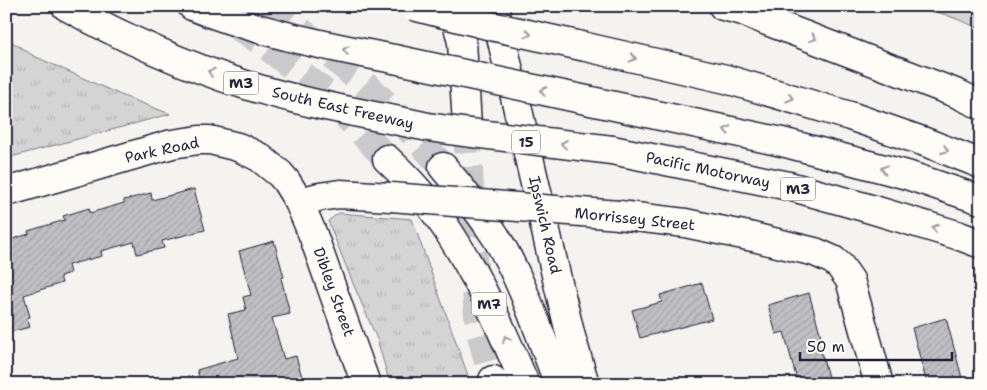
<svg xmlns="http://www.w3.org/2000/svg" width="987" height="390" font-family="'Shantell Sans',sans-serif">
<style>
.park{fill:url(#park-tufts);stroke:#7c7b88}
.building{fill:url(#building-hatch);stroke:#22223b}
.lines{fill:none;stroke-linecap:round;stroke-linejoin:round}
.highway-tunnel{stroke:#cac9cb;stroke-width:28;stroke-dasharray:28 14;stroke-linecap:butt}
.minor-casing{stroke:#22223b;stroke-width:31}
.highway-casing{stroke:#22223b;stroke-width:31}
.minor{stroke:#fdfcf7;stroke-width:28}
.highway{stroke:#fdfcf7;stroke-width:28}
.minor-bridge-casing{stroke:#22223b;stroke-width:31;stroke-linecap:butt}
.highway-bridge-casing{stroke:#22223b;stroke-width:31;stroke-linecap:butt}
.minor-bridge{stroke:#fdfcf7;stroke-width:28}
.highway-bridge{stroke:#fdfcf7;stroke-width:28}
.oneway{stroke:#9a9aa2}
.labels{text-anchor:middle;stroke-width:4.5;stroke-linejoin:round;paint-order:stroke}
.shield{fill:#fdfcf7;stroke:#646373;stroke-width:1}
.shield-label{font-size:14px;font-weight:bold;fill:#22223b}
.street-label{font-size:15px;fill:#22223b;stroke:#fdfcf7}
</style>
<defs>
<pattern id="park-tufts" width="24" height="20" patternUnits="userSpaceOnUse" patternTransform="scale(1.25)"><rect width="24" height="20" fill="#d5d4d5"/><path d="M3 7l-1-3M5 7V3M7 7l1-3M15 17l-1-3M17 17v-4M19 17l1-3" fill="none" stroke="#b7b6b8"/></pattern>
<pattern id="building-hatch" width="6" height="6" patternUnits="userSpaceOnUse" patternTransform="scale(1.25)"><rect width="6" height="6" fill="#c0bfc2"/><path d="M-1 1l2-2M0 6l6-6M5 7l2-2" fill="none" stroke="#a5a4a8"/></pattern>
</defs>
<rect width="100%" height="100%" fill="#f4f3ef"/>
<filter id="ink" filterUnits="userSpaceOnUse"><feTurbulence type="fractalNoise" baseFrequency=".02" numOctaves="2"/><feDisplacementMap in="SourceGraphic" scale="10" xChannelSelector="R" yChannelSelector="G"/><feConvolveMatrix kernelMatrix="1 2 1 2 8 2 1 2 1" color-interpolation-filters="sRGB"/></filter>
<g filter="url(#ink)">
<path class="park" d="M921 6H981V29L957 19Z
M6 38 34 56 123 96 170 114 11 157 6 139Z
M339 213 412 219 471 384H390L377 339 352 281 328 221Z"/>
<path class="building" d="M194 189 205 230 162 241 164 248 137 254 134 242 101 251 102 256 68 265 70 273 60 276 62 283 24 295 30 317 27 318 30 327 6 333V241L29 234 28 231 65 220 63 216 89 208 90 213 124 203V200L151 193 152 200Z
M274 241 284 277 281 278 290 314 272 318 284 359 296 356 304 384H201L197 370 238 358 228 314 246 310 243 297 251 295 239 251Z
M702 283 712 319 640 338 632 310 662 302 660 295Z
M809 293 822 340 818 341 830 384H798L784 332 776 334 768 305Z
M946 318 962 378 941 384H927L912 328Z"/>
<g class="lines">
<path class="highway-tunnel" d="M266 6C305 33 342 63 377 96 401 118 421 143 443 167
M235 25 262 42 325 93 387 159
M467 125 473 257 479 327 493 380"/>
<g class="minor-casing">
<path id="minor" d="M6 192 172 144 199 140H210L238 147 259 157 280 174 286 181 299 202 313 235 366 384
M299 202 319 197 340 194 391 197
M619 215 685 223 753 237 815 252 833 260 840 266 850 280 879 384"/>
</g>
<g class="highway-casing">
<path id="highway" d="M66 6C123 38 184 65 246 85 306 104 367 114 428 127
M192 6C257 32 325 46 394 59
M453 6 462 42 467 125
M494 6 557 279 571 337 585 384
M723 6 743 11 767 21 958 94 981 105
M586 47 726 79 850 116 925 142 981 164
M591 101 782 142 907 175 981 200
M612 150 789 186 864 207 957 235 981 244
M387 159C402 173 417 188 429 204 470 257 499 323 525 384
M443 167C462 189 480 212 496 237 523 281 540 336 559 384
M493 380 494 384"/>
</g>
<use href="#minor" class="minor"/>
<use href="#highway" class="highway"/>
<g class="minor-bridge-casing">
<path id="minor-bridge" d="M391 197 619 215"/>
</g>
<g class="highway-bridge-casing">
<path id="highway-bridge" d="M413 6 491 26 586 47
M394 59 591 101
M428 127 463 132 612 150"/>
</g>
<use href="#minor-bridge" class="minor-bridge"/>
<use href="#highway-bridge" class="highway-bridge"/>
</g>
<defs><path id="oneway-chevron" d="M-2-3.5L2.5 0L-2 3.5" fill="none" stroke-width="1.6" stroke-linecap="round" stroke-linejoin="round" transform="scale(1.25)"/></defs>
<g class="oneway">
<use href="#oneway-chevron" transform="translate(528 34) rotate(13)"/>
<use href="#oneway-chevron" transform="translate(813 38) rotate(21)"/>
<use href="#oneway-chevron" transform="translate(346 50) rotate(-169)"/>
<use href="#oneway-chevron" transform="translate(633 58) rotate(13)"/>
<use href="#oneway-chevron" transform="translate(211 72) rotate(-160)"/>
<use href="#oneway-chevron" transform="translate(543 91) rotate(-168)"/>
<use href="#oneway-chevron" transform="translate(790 98) rotate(17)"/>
<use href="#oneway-chevron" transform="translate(727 130) rotate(-168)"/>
<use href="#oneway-chevron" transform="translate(564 144) rotate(-173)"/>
<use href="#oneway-chevron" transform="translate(945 150) rotate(21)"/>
<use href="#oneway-chevron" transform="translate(884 169) rotate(-165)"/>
<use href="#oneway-chevron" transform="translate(935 228) rotate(-163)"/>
<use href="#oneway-chevron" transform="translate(506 339) rotate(-115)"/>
</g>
</g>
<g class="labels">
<g class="shield">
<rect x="223.5" y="71.5" width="35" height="23" rx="4"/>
<rect x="512" y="130.5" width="28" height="23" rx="4"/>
<rect x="780.5" y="177.5" width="35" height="23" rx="4"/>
<rect x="471.5" y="292.5" width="35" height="23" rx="4"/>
</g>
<g class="shield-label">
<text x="241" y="88">M3</text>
<text x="526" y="147">15</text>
<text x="798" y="194">M3</text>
<text x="489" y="309">M7</text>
</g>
<g class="street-label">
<text transform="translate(343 108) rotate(13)" y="5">South East Freeway</text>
<text transform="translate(162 150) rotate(-12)" y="5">Park Road</text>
<text transform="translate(708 170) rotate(12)" y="5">Pacific Motorway</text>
<text transform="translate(635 219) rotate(6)" y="5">Morrissey Street</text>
<text transform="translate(545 225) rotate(77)" y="5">Ipswich Road</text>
<text transform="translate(334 292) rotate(70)" y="5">Dibley Street</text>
</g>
</g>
<rect width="987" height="390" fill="none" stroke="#fdfcf7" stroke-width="25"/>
<rect x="12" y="12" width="962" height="365" fill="none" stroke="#22223b" stroke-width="2" filter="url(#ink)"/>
<path d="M800 352v8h152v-8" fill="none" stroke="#22223b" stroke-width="2.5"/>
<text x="807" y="352" font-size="15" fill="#22223b" stroke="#fdfcf7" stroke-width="4" paint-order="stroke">50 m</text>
</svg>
